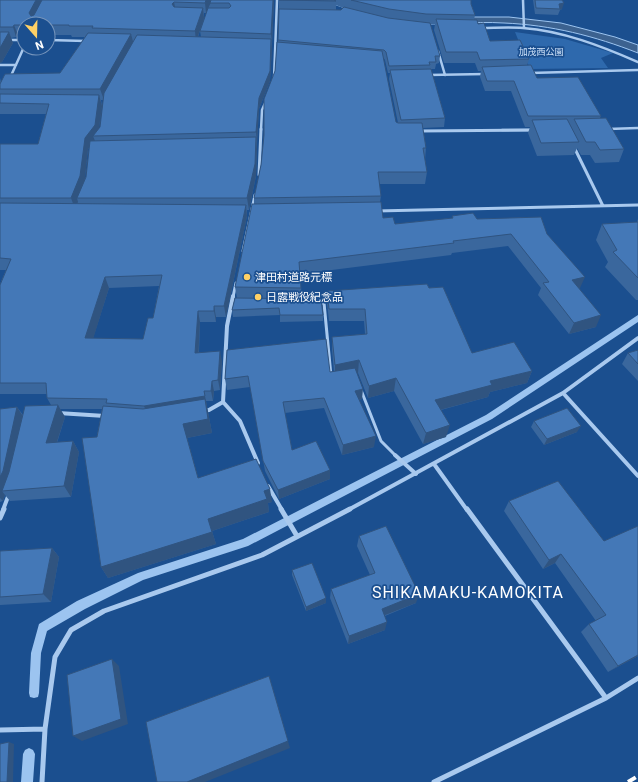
<svg xmlns="http://www.w3.org/2000/svg" width="638" height="782" font-family="Roboto,'Noto Sans JP',sans-serif">
<style>
.green{fill:#2e69ad}
.water{fill:#3c6290;stroke:#9cc4f0}
.lines{fill:none;stroke-linecap:round;stroke-linejoin:round}
.stream{fill:#9cc4f0;fill-rule:evenodd}
.lane{stroke:#a9c9ee;stroke-width:3}
.street-far3{stroke:#a9c9ee;stroke-width:2.5}
.street-far2{stroke:#a9c9ee;stroke-width:3}
.street-far1{stroke:#a9c9ee;stroke-width:4}
.street{stroke:#a9c9ee;stroke-width:5}
.rail{stroke:#fff;stroke-width:4;stroke-dasharray:9 4;stroke-linecap:butt}
.wall{fill:#3a679d;fill-rule:evenodd}
.shaded-wall{fill:#305480}
.building{fill:#4478b7;stroke:#305480;fill-rule:evenodd}
.poi-dot{fill:#ffd166;stroke:#1b4f8f;stroke-width:1.5}
.labels{text-anchor:middle;stroke-width:3.5;stroke-linejoin:round;paint-order:stroke}
.far-park-label{font-size:9px;fill:#cfe3fa;stroke:#1b4f8f}
.poi-label{font-size:11px;fill:#fff;stroke:#1b4f8f;text-anchor:start}
.near-quarter-label{font-size:16px;letter-spacing:1px;fill:#fff;stroke:#1b4f8f}
</style>
<rect width="100%" height="100%" fill="#1b4f8f"/>
<path class="green" d="M515 32 565 39 613 53 601 58 608 68 530 69Z"/>
<path class="water" d="M325 0 437 17H509L561 23 615 37 638 45V53C595 36 551 25 504 23 473 21 441 26 410 23 384 21 348 11 325 0Z"/>
<g class="lines">
<path class="stream" d="M638 315V322L492 419 248 546 143 580 85 609 47 631 41 653 39 693 38 697 34 698 30 697 29 693 31 653 39 624 77 601 138 573 243 539 486 415Z
M29 748 33 750 35 754 33 782H21L23 754 25 750Z"/>
<path class="lane" d="M319 303H324L331 376
M361 390 381 441 395 455"/>
<path class="street-far3" d="M523 0 524 28
M480 28C494 28 509 27 523 28 563 31 601 46 638 62
M0 40H24
M48 40 86 41
M438 51 445 75
M0 65H16
M530 73 638 70
M428 75 486 74
M10 78 24 47
M274 79 277 0
M608 129 638 128
M261 130 262 110 266 101
M502 130H533"/>
<path class="street-far2" d="M418 131 533 130
M574 147 603 206
M259 175 261 129
M376 211 638 205
M243 251 255 195
M233 297 236 283"/>
<path class="street-far1" d="M563 393 638 476
M223 402 240 421 258 463
M203 411 209 410 223 402 227 326 233 296
M58 413 105 416
M395 455 416 474
M434 464 467 510
M268 486 282 510
M3 510 9 494
M348 510 563 393 638 338"/>
<path class="street" d="M281 509 297 536
M467 509 606 698
M0 518 4 509
M0 730 45 729
M42 782 45 729 55 657 71 630 104 611 262 555 350 509
M434 782 606 698 638 678"/>
<path class="rail" d="M628 782 638 776"/>
</g>
<path class="wall" d="M0 0H274L272 44 270 81 259 109 257 143V149L256 176 249 210H247V216L226 317H216V322H200L199 352 222 361 220 390 214 391 213 401H206L212 433 187 438 198 478 272 502 268 503 269 512 212 531 216 544 108 578 101 567 97 437 102 409H60L65 417 57 443 73 441 79 452 71 497 10 501 5 495 3 501 0 502V409L17 407 23 415 51 405 47 398V394H0V284L6 270H0V144H38L46 114H0V78L1 82 60 73 85 37H72L71 35H48V24H24V35H18L16 37 11 38 13 43 2 62 0 63ZM208 9 200 31 201 37H198L204 18V13H206ZM101 100H104L100 127 99 128 102 106ZM89 148 86 177 85 178 88 149ZM159 286 153 318 143 339 93 338 109 288Z
M279 0H471V4L475 15 474 20 478 24 490 41 529 59 527 66 537 78 601 116 600 118 624 149 619 162 595 163 590 155H581L577 148 574 155 537 156 528 133 530 127H525L511 91H485L480 77 481 71H478L475 63H444L434 30 435 24H430L440 56 439 63 436 64 435 69H431L445 118 444 127 423 128 426 148 425 160 427 172 425 184H379L381 196 380 202 383 218 395 224 452 218V216L477 219 547 234 580 288H579L596 327 569 334 538 295 541 288 508 246 452 253 451 255 300 274 302 299 323 315V321L280 322V315L233 317 232 310 237 298 235 287 254 204V198L261 165 275 71 278 42ZM336 5 343 8 341 10H336ZM383 57 385 60 388 73H390L389 79 398 123 396 122Z
M533 0H562V9L560 10 558 15 535 14Z
M638 219V300H636L605 267 608 262 596 240 602 224 637 222Z
M429 288 472 353 532 371 527 383 490 392 488 397 441 410 446 437 423 444 394 391 368 398 358 373H357L362 399 359 400 374 447 342 455 324 408 285 413 292 450 330 479 279 499 265 471 250 387 227 390 225 379 227 350 330 372H334L332 350V337L365 334 364 321H329L327 303V291Z
M638 350V381L622 364 628 353Z
M534 421 577 432 544 445 531 427Z
M558 481 638 656 608 672 581 632 589 624 596 621 555 563 543 569 504 511 509 501Z
M359 536 416 603 385 616V630L348 644 330 598 331 589 370 575 357 546Z
M52 548 59 557 51 602 0 605V551Z
M292 570 326 598V603L306 611 292 575Z"/>
<path class="shaded-wall" d="M36 0H45L32 24 29 13Z
M206 0H212L206 13 205 3Z
M273 0H274L272 44 271 34Z
M174 2 176 12 172 4Z
M564 3 562 9 560 10 559 4Z
M203 8 204 18 196 42 195 31Z
M14 25 18 35 16 37 13 27Z
M9 32 13 43 2 62 0 63V48Z
M131 34 134 45 104 100 100 89Z
M271 39 272 50 270 81 259 109 257 143 256 132 259 98Z
M99 95 102 106 98 136H93L95 141 88 149 84 187 77 198 78 202 75 209 71 198 85 138Z
M256 137 257 149 256 176 249 210 247 198Z
M246 205 247 216 226 317 224 306Z
M105 277 109 288 90 349 85 338Z
M585 277 580 288 567 291 572 280Z
M214 306 216 317V322L214 311Z
M198 311 200 322 198 363 195 353Z
M601 315 596 327 569 334 574 323Z
M220 351 222 361 220 390 218 380Z
M359 360 358 373 335 377V365Z
M532 371 527 383 490 392 488 397 432 412 435 400 490 381Z
M396 378 394 391 368 398 369 386Z
M212 381 214 391 213 401 211 391Z
M363 389 362 399 354 401 355 391Z
M204 391 206 401 212 433 187 438 202 491 148 416 144 406Z
M58 405 65 417 53 454 46 443Z
M17 407 24 418 11 481 2 491 5 495 3 501 0 498V477Z
M450 425 446 437 423 444 426 433Z
M581 426 577 432 544 445 547 439Z
M376 436 374 447 342 455 343 445Z
M73 441 79 452 71 497 64 486Z
M330 470V479L279 499 278 490Z
M270 489 272 502 268 503 269 512 212 531 216 544 108 578 101 567Z
M52 548 59 557 51 602 43 594Z
M561 554 555 563 543 569 549 560Z
M419 594 416 603 380 617 382 609Z
M326 598V603L306 611V607Z
M387 622 385 630 348 644 349 636Z
M638 655V656L608 672 618 666Z
M112 659 119 666 128 724 82 741 73 736Z
M288 741 290 748 205 782H187Z
M9 742 14 744 13 782H7Z"/>
<path class="building" d="M0 0H36L29 13 31 16 34 15 42 0H206L205 3 174 2 172 4 174 7 203 8 195 31 92 28 93 26H69V25H48V24H24V25H14L13 27H0Z
M211 0H273L271 34 200 31 208 8H229L231 6 229 3H210Z
M279 0H334L336 1Z
M351 0H471V4L475 15 426 14 389 9Z
M535 0H562L564 3 559 4 560 9 536 8Z
M344 7 388 18 430 23 440 56H435L436 62H429L430 65 389 66 386 52 384 50 278 40 279 9 341 10Z
M436 19 477 20 478 24 484 23 490 41 520 40 529 59 480 60 477 52H446Z
M0 32H9L0 48Z
M88 33 131 34 100 89H0V84L5 74 60 73Z
M137 35 271 39 270 71 259 98 256 132 93 136 100 127 104 93Z
M277 42 382 51 396 122 398 123H422L426 148H423L427 172H378L381 196 254 198 261 165 264 135V99L275 71Z
M531 65 537 78 578 77 601 116H528L514 81H487L482 67Z
M431 69 445 118 401 120 390 70Z
M0 94 99 95 95 125 85 138 80 176 71 198H0V144H38L49 104 0 103Z
M606 118 624 149 600 150 595 142H586L574 119Z
M567 119 579 142 541 143 532 120Z
M256 137 255 164 247 198H77L86 177 90 141Z
M381 202 383 218 393 217 395 224 453 218 452 216 473 213 477 219 541 217 547 234 585 277 572 280 601 315 574 323 543 283 549 282 511 234 453 241 454 243 299 262 301 288 235 287 252 204Z
M0 203 246 205 224 306H214V311H198L195 353 220 351 218 380 212 381 211 391H204L205 396 144 406 106 403 107 399 47 398 46 383H0V285L11 259 0 258ZM162 275 153 318H148L143 339 85 338 105 277Z
M638 222V278L613 252 617 250 602 224Z
M427 284 429 288 443 287 472 353 514 342 532 371 490 381 492 385 435 400 450 425 426 433 396 378 369 386 359 360 335 365 332 337 367 334 365 309H329L327 291Z
M235 298 321 299 323 315H280L279 308 232 310Z
M326 339 330 372 355 368 363 389 355 391 376 436 343 445 324 398 283 402 292 450 316 441 330 470 278 490 263 461 248 376 225 379 227 350Z
M638 350V364L628 353Z
M205 399 208 419 183 424 198 478 256 459 270 489 264 491 267 499 208 519 212 532 101 567 82 438 97 437 103 406 143 409Z
M58 405 46 443 73 441 64 486 2 491 9 472 25 406Z
M17 407 3 471 0 477V409Z
M567 408 581 426 547 439 534 421Z
M558 481 604 541 638 526V655L618 666 589 624 606 615 561 554 549 560 509 501Z
M386 526 419 594 382 609 387 622 349 636 331 589 375 573 359 536Z
M52 548 43 594 0 597V551Z
M312 563 326 598 306 607 292 570Z
M112 659 121 719 73 736 67 675Z
M269 676 288 741 187 782H157L146 722Z
M9 742 7 782H0V744Z"/>
<g class="poi-dot">
<circle cx="247" cy="277" r="4"/>
<circle cx="258" cy="297" r="4"/>
</g>
<g class="labels">
<g class="far-park-label">
<text x="541" y="55">加茂西公園</text>
</g>
<g class="poi-label">
<text x="255" y="281">津田村道路元標</text>
<text x="266" y="301">日露戦役紀念品</text>
</g>
<g class="near-quarter-label">
<text x="468" y="598">SHIKAMAKU-KAMOKITA</text>
</g>
</g>
<g transform="translate(36 36) rotate(160)"><circle r="19" fill="#1b4f8f" stroke="#7695bc"/>
<path d="M0-3L7 15L0 10L-7 15Z" fill="#ffd166"/>
<text y="-6" font-size="11" font-weight="bold" text-anchor="middle" fill="#ffffff">N</text>
</g>
</svg>
